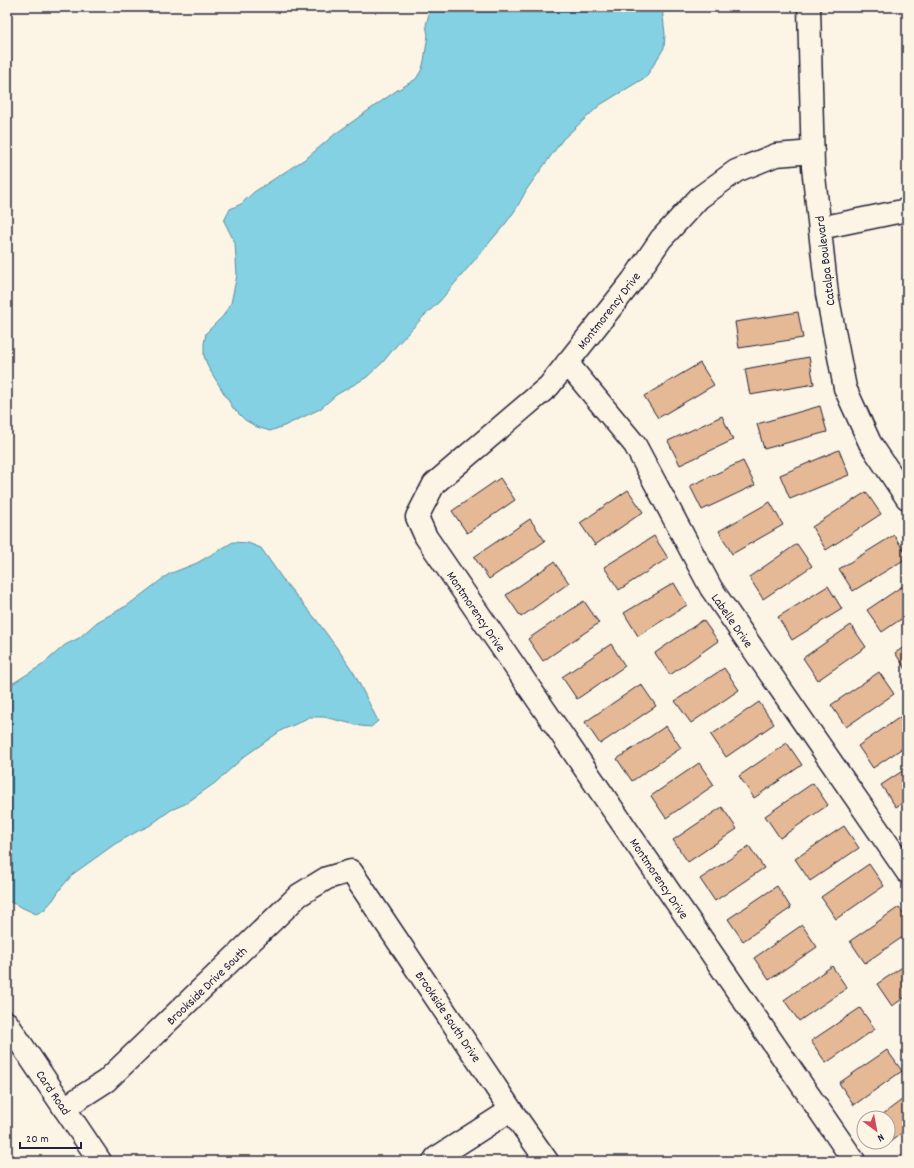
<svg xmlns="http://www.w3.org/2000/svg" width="914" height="1168" font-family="Dekko,sans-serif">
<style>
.water{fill:#83d1e2;stroke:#5c8b9f}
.building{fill:#e6b996;stroke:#22223b}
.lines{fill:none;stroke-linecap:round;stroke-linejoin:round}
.minor-casing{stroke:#22223b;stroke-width:25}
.tertiary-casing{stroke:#22223b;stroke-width:25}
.minor{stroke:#fcf5e5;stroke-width:22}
.tertiary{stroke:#fcf5e5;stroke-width:22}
.labels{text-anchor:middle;stroke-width:3.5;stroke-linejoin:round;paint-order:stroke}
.street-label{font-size:13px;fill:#22223b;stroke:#fcf5e5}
</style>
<rect width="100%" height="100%" fill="#fcf5e5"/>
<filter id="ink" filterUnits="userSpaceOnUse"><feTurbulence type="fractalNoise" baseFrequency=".025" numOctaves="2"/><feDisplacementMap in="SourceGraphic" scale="8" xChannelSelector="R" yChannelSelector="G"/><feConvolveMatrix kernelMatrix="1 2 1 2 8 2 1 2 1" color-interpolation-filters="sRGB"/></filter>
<g filter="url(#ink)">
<path class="water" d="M429 7H662L665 34 664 48 646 77 600 105 563 139 527 189 516 209 506 223 439 302 424 316 396 346 383 362 367 377 336 395 320 409 284 426 270 431 257 427 245 420 233 408 208 367 204 356V344L206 333 223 316 231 303 237 275 235 243 224 221 230 209 241 204 254 192 308 157 335 134 359 117 396 91 416 79 422 69 424 61 428 35 426 25 430 10Z
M233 542 248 543 261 548 284 581 315 618 342 655 354 673 378 721 371 727 361 726 324 717H309L296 724 282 730 245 756 215 783 185 804 171 810 149 826 138 831 115 844 73 874 61 888 53 900 44 910 36 914 10 902 7 898V687L42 665 65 645 79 638 97 622 128 605 169 574 197 563Z"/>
<path class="building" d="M798 312 803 338 739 348 735 322Z
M809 357 814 384 750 395 745 369Z
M700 363 714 385 658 418 644 396Z
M820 406 827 432 764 449 757 424Z
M722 416 733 440 680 465 668 441Z
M839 450 849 475 790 499 780 475Z
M743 461 755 485 702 510 690 486Z
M500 478 515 500 467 533 452 511Z
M628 490 643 512 595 545 580 523Z
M866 492 881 514 826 550 812 527Z
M770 502 783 525 732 554 719 531Z
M530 519 545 541 489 579 474 557Z
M894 535 907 556V558L853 591 839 569Z
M654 536 668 558 619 590 604 567Z
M797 544 812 566 763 599 749 577Z
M554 562 569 583 521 617 506 595Z
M674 583 687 605 638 636 624 613Z
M907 583V615L882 632 867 610Z
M828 586 842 609 792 640 778 617Z
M584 601 599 623 543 661 528 639Z
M703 620 718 641 670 675 655 653Z
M851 625 866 647 818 680 803 658Z
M611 644 625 666 577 699 562 677Z
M907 645V671L895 653Z
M724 668 739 690 691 723 675 701Z
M879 672 894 694 846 727 831 705Z
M641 684 656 706 600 744 585 722Z
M759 702 774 724 726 757 711 735Z
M906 713 907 745 873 768 858 746Z
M666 726 681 748 632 781 617 759Z
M787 743 802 765 754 798 739 776Z
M699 763 714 785 666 818 651 796Z
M907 768V800L896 807 881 785Z
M813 783 828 805 780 838 765 816Z
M722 807 737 829 688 862 673 840Z
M844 826 859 848 810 881 795 859Z
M749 846 764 868 715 901 700 879Z
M869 864 884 886 836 919 821 897Z
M777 886 791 908 743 941 728 919Z
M899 907 907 920V934L865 963 850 941Z
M802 925 817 947 769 980 754 958Z
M907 964V996L892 1006 877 984Z
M832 966 847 988 799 1021 784 1000Z
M860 1008 875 1029 826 1063 811 1041Z
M887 1050 902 1071 854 1105 839 1083Z
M907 1096V1129L882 1148 878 1142H888V1118H878Z"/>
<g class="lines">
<g class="minor-casing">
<path id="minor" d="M809 7 813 167 827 294 845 388 870 443 907 498
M813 152 776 155 736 171 699 198 661 239 633 280 549 386 434 484 417 517 426 537 854 1161
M820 228 907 210
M567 363 635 445 711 588 907 872
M64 1108 106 1081 299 895 327 878 351 871 511 1110 547 1161
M434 1161 436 1158 511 1110"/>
</g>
<g class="tertiary-casing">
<path id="tertiary" d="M7 1023 100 1161"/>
</g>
<use href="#minor" class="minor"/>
<use href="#tertiary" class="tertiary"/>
</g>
</g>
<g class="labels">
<g class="street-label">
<text transform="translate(824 261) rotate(-97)" y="5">Catalpa Boulevard</text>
<text transform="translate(608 310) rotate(-52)" y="5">Montmorency Drive</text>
<text transform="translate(477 611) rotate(56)" y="5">Montmorency Drive</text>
<text transform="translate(733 620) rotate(55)" y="5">Labelle Drive</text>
<text transform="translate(660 878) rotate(56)" y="5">Montmorency Drive</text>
<text transform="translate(206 985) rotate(-44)" y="5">Brookside Drive South</text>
<text transform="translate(449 1016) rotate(56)" y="5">Brookside South Drive</text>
<text transform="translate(54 1092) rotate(56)" y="5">Card Road</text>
</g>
</g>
<rect width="914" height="1168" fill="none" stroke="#fcf5e5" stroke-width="24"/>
<rect x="12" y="12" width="890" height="1144" fill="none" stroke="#22223b" stroke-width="1.5" filter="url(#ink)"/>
<g transform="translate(876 1130) rotate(148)"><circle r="19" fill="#fcf5e5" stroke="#a5a1a1"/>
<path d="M0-3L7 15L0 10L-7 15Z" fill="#d1495b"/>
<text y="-6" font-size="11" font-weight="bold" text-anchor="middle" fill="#22223b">N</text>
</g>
<path d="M20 1142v6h61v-6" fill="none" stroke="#22223b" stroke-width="2"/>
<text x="26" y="1142" font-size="12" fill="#22223b" stroke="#fcf5e5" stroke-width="3" paint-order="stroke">20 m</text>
</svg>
